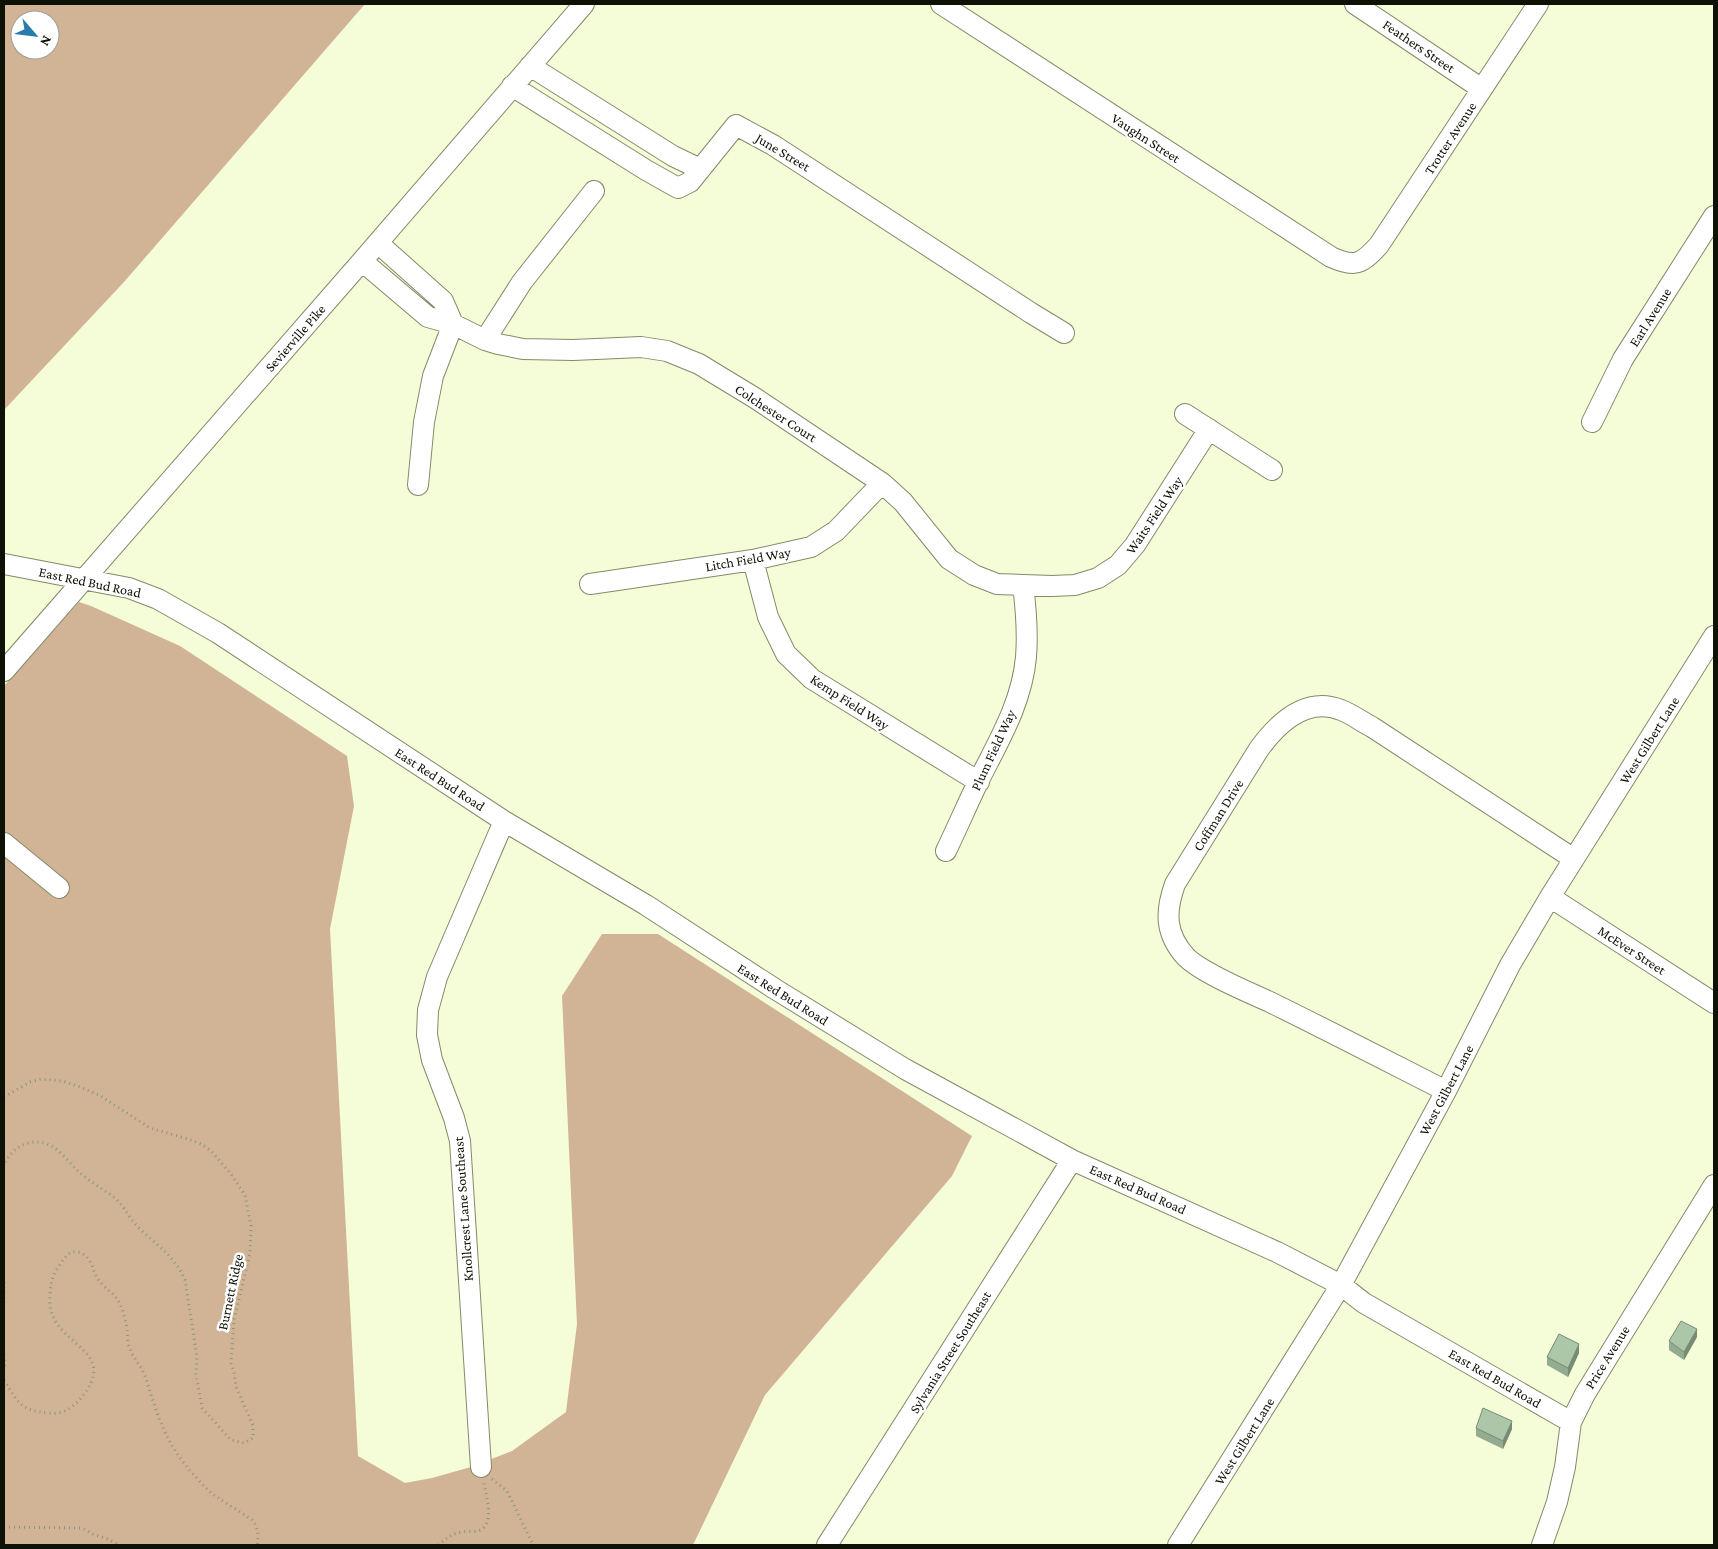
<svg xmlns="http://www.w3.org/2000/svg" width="1718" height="1549" font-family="'Crimson Pro',serif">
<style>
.forest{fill:#d1b496;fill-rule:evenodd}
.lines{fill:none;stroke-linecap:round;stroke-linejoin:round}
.minor-casing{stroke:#848a69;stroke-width:22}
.path{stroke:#8e947b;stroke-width:3;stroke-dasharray:1 4;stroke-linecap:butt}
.minor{stroke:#fff;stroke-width:20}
.wall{fill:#93ab90}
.shaded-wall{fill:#788b75}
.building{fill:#abc7a7;stroke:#788b75}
.labels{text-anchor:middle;stroke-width:5;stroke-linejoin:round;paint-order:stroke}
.street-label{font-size:14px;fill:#0e1105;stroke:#fff}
</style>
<rect width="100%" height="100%" fill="#f4fcd8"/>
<path class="forest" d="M4 4H365L124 282 4 410ZM20 20H50V50H20Z
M79 602 91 606 180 646 347 756 354 806 330 929 358 1456 405 1483 432 1478 471 1467 512 1451 566 1412 577 1324 562 996 602 934H658L972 1136 952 1176 765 1395 693 1545H4V686Z"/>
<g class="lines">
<g class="minor-casing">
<path id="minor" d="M941 4 1331 257C1355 268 1362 264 1379 245L1538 4
M1355 4 1482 89
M530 66 673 156 700 169
M512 86 646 170 678 188 690 182 736 125 773 145 1031 313 1064 333
M378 243 443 301 453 324
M362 261 428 317 453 324 485 340 498 344 523 349 573 350 641 347 667 351 699 364 755 398 882 483 903 502 949 559 974 575 997 584 1052 586 1075 585 1098 578 1118 565 1135 545 1209 429
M485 340 522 282 594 191
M1185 414 1272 470
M1592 422 1623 359 1714 216
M418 485 424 422 433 376 453 324
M753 560 768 617 786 654 812 679 979 782
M4 564 129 588 158 599 218 633 504 821 646 905 775 989 905 1069 1072 1160 1277 1252 1341 1285 1364 1303 1571 1422
M590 584 753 560 811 547 836 531 882 483
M4 671 362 261 584 4
M4 843 59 888
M946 851C957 828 967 805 978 782 998 742 1022 703 1026 657 1028 633 1026 609 1023 585
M1550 897 1714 1003
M1446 1091C1387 1061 1329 1031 1270 1002 1248 992 1202 973 1186 957 1165 934 1165 912 1175 884L1259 749C1278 723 1306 696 1341 710 1352 714 1362 722 1372 727L1574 859
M481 1467 460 1141 454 1118 432 1060 427 1035 428 1010 437 977 504 821
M827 1545 1072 1160
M1178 1545 1341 1285 1446 1091 1510 965 1550 897 1714 636
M1542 1545 1557 1502 1565 1467 1571 1422 1585 1394 1714 1185"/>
</g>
<path class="path" d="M4 1097 30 1082 41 1079 63 1081 80 1087 99 1095 150 1128 188 1139 201 1144 211 1151 230 1173 245 1195 251 1226 250 1253 234 1320 231 1363 234 1372 236 1387 253 1425V1438L244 1443 231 1440 202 1408 196 1374 197 1357 185 1280C175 1256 155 1244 137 1226 129 1218 125 1207 116 1199 104 1189 90 1182 79 1172 68 1162 59 1147 44 1143 26 1139 11 1149 4 1165
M4 1282V1307
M4 1355 5 1364 4 1370
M4 1380C18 1402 20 1411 49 1413 62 1415 73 1408 81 1398 119 1352 61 1347 51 1311 49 1303 50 1293 51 1285 51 1277 63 1257 70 1253 73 1251 78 1252 81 1253 94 1259 92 1274 101 1283 106 1289 113 1293 117 1299 122 1305 127 1324 127 1331 128 1336 127 1342 129 1346 132 1357 141 1365 145 1376 158 1416 165 1444 195 1476 202 1484 209 1492 217 1497 228 1505 241 1512 252 1520 258 1527 259 1536 257 1545
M492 1479 507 1491 533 1545
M4 1527 82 1528 93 1534 108 1539 119 1545
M438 1545C446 1539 452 1533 462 1532 467 1531 473 1532 478 1531 496 1525 486 1496 484 1483"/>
<use href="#minor" class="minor"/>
</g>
<path class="wall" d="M1697 1337 1684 1360 1669 1350V1341Z
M1579 1353 1568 1377 1547 1365V1357Z
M1476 1428 1512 1429 1503 1449 1476 1436Z"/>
<path class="shaded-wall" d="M1697 1329V1337L1684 1360V1352Z
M1579 1344V1353L1568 1377V1368Z
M1512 1421V1429L1503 1449V1441Z"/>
<path class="building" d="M1681 1321 1697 1329 1684 1352 1669 1341Z
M1559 1334 1579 1344 1568 1368 1547 1357Z
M1483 1408 1512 1421 1503 1441 1476 1428Z"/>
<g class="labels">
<g class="street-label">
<text transform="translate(1419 46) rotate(34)" y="5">Feathers Street</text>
<text transform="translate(1146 138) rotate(33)" y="5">Vaughn Street</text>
<text transform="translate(1450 138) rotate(-57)" y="5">Trotter Avenue</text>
<text transform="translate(783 152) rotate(31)" y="5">June Street</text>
<text transform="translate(1650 317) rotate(-58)" y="5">Earl Avenue</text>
<text transform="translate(295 338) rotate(-49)" y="5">Sevierville Pike</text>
<text transform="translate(776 413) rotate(33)" y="5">Colchester Court</text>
<text transform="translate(1154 515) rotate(-56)" y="5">Waits Field Way</text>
<text transform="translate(748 559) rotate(-10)" y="5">Litch Field Way</text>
<text transform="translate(90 582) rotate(12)" y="5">East Red Bud Road</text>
<text transform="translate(850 702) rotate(33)" y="5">Kemp Field Way</text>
<text transform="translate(1649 740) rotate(-58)" y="5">West Gilbert Lane</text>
<text transform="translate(993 750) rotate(-65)" y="5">Plum Field Way</text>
<text transform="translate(440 779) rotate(33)" y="5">East Red Bud Road</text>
<text transform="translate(1218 815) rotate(-58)" y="5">Coffman Drive</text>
<text transform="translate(1632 950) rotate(33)" y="5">McEver Street</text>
<text transform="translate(783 994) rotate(32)" y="5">East Red Bud Road</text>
<text transform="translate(1446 1090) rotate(-62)" y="5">West Gilbert Lane</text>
<text transform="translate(1138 1189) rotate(24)" y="5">East Red Bud Road</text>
<text transform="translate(463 1209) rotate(-94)" y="5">Knollcrest Lane Southeast</text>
<text transform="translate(230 1292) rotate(-78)" y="5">Burnett Ridge</text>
<text transform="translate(950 1352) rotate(-58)" y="5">Sylvania Street Southeast</text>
<text transform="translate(1607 1357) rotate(-58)" y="5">Price Avenue</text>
<text transform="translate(1495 1378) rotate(30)" y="5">East Red Bud Road</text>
<text transform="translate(1244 1441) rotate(-58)" y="5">West Gilbert Lane</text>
</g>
</g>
<rect width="1718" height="1549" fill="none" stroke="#0e1105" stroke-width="10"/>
<g transform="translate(35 35) rotate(118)"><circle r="24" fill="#ffffff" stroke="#9fa09b"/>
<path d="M0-4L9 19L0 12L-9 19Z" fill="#287bab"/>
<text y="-8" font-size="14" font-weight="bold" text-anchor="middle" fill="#0e1105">N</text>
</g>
</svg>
